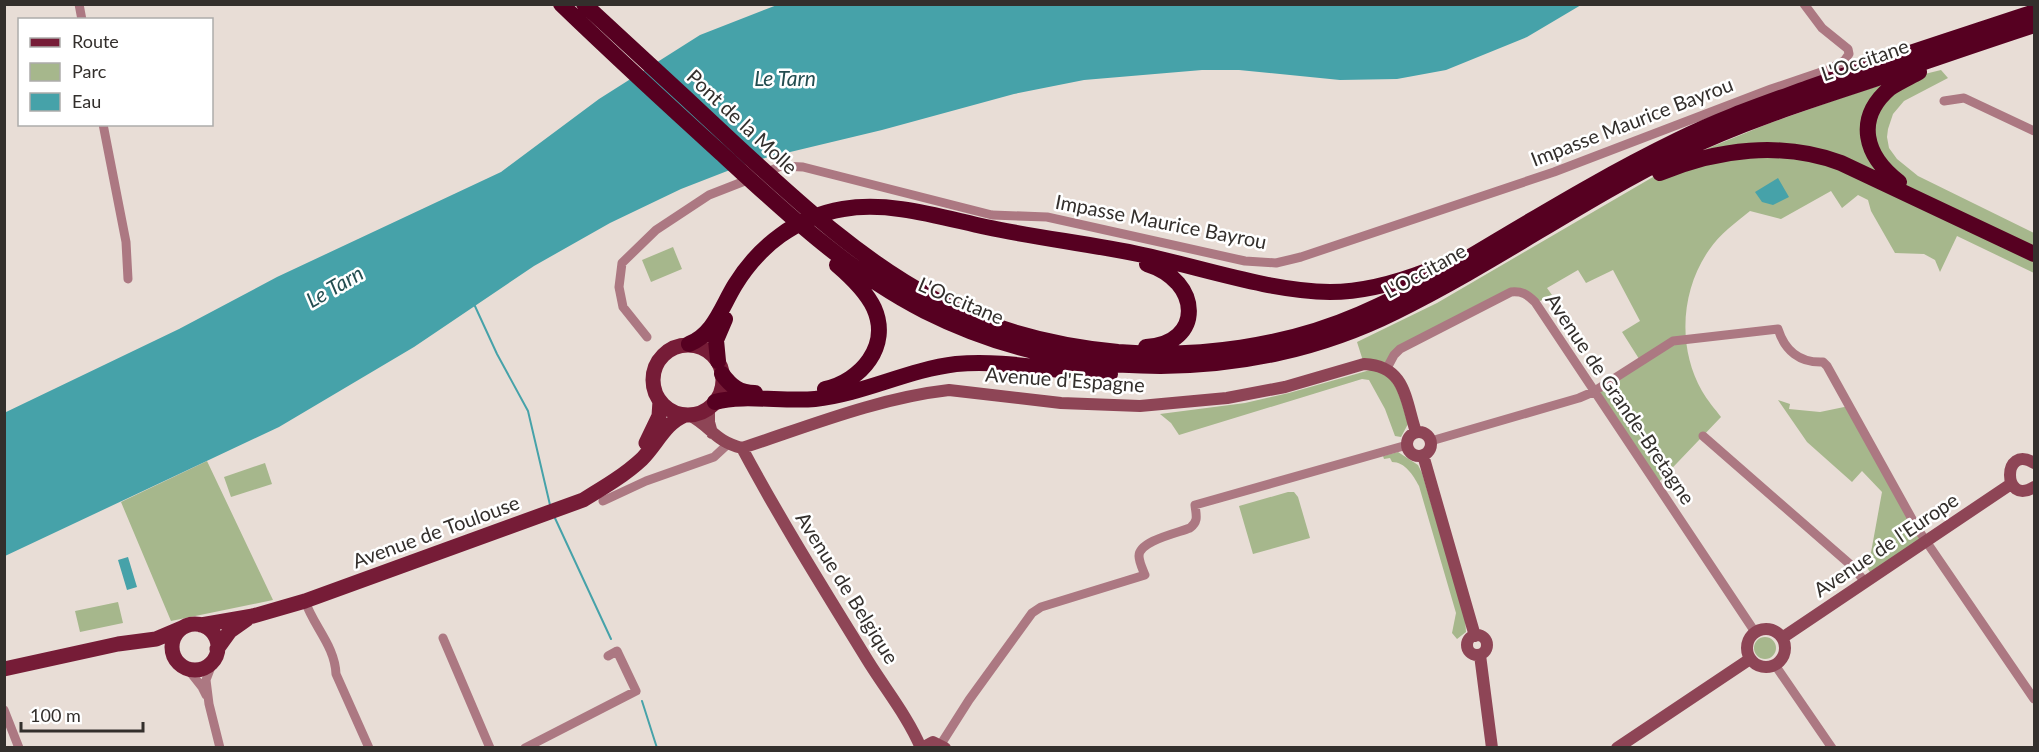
<svg xmlns="http://www.w3.org/2000/svg" width="2039" height="752" font-family="Lato,sans-serif">
<style>
.green{fill:#a6b78c}
.water{fill:#46a2a9}
.lines{fill:none;stroke-linecap:round;stroke-linejoin:round}
.stream{stroke:#46a2a9;stroke-width:2}
.street{stroke:#ac7882;stroke-width:9}
.secondary{stroke:#8e4556;stroke-width:12}
.primary{stroke:#761c37;stroke-width:15}
.highway{stroke:#560021;stroke-width:16}
.labels{text-anchor:middle;stroke-width:5;stroke-linejoin:round;paint-order:stroke}
.street-label{font-size:20px;fill:#332f2c;stroke:#fff}
.water-label{font-size:21px;font-style:italic;fill:#234d50;stroke:#fff}
</style>
<rect width="100%" height="100%" fill="#e8ddd6"/>
<path class="green" d="M1941 70 1948 78 1904 101 1893 114 1888 129 1887 137 1889 148 1897 159 1918 176 2034 233V273L1957 236 1940 272 1935 260 1924 254 1895 253 1871 211 1868 200 1858 195 1842 208 1831 191 1781 219 1750 211C1735 223 1720 234 1709 250 1681 290 1677 347 1702 391 1707 400 1715 409 1721 417L1656 485 1593 392 1641 362 1622 332 1640 321 1613 270 1586 283 1578 270 1547 288 1552 295 1540 301 1519 291 1400 349 1387 368 1364 364 1357 342 1437 303 1689 156 1770 123 1841 98 1884 84Z
M673 247 682 269 651 282 642 260Z
M1370 370C1397 371 1401 402 1408 424L1401 437 1395 436 1385 409 1369 380 1362 379 1179 435 1171 423 1160 414 1245 403 1289 393Z
M1778 400 1790 404 1789 409 1820 412 1849 406 1926 542 1873 577 1868 569 1882 492 1862 471 1852 482 1807 442Z
M1398 452 1418 465 1422 473 1465 617 1466 632 1457 639 1452 633 1456 613 1419 486C1413 475 1405 462 1392 462L1390 458 1384 459 1383 456Z
M207 461 273 600 171 621 121 502Z
M265 463 272 484 231 497 224 477Z
M1288 492H1294L1298 497 1310 538 1253 554 1239 506Z
M118 602 123 623 80 632 75 611Z
M1754 648a11 11 0 1 1 22 0a11 11 0 1 1-22 0Z"/>
<path class="water" d="M777 5H1581L1527 37 1446 70 1397 79 1340 80 1239 70H1202L1084 80 1014 94 882 130 753 161 681 189 610 223 534 266 414 347 279 427 5 556 4 413 179 329 277 277 501 172 599 99 700 35Z
M1778 178 1789 197 1773 205 1762 202 1755 192Z
M128 557 137 587 127 590 118 560Z"/>
<g class="lines">
<path class="stream" d="M474 304 497 354 528 411 550 505
M554 516 611 639
M642 701 657 748"/>
<path class="street" d="M79 4 82 20
M1944 101 1964 98 2034 131
M103 124 126 242 128 279
M763 174 781 166 803 167 992 215 1047 217 1245 261 1276 263 1301 257 1554 172 1771 89 1830 69 1844 61 1849 54 1848 49 1822 28 1804 4
M647 337 623 307 619 287 622 263 656 230 709 195 750 179
M1387 368 1394 355 1400 349 1511 292C1522 291 1527 294 1535 302L1755 632
M1703 436 1852 566 1865 582
M1431 441 1579 398 1593 392 1673 341 1778 329C1785 351 1800 363 1823 362L1827 366 1917 528 2034 699
M603 501 646 481 714 457 728 444
M305 601C314 627 335 646 336 674L369 748
M443 638 490 748
M214 659 206 680 209 704 220 748
M1775 665 1832 748
M187 668 202 687 206 695
M4 710 19 748
M941 744 969 700 1032 613 1041 607 1145 575C1143 570 1139 562 1139 556 1139 541 1177 533 1190 528 1199 521 1196 515 1195 505L1407 445
M525 748 636 691 617 651 608 656"/>
<path class="secondary" d="M709 408V422L712 433
M689 415C712 427 714 441 742 448 809 426 878 398 949 390L1061 403 1140 406 1227 398 1285 387 1364 364C1406 366 1405 399 1416 432
M1407 444a12 12 0 1 1 24 0a12 12 0 1 1-24 0Z
M742 448C781 521 825 591 868 661 886 690 908 717 921 748
M1423 455 1475 636
M2034 463C2002 443 2002 507 2034 487
M1747 648a19 19 0 1 1 38 0a19 19 0 1 1-38 0Z
M1467 645a10 10 0 1 1 20 0a10 10 0 1 1-20 0Z
M1782 638 2011 484
M1480 655 1492 748
M922 748 933 742 945 748
M1617 748 1750 659"/>
<path class="primary" d="M653 380a35 35 0 1 1 70 0a35 35 0 1 1-70 0Z
M646 443 659 416 660 401
M172 647a23 23 0 1 1 46 0a23 23 0 1 1-46 0Z
M201 625 253 616 305 601 583 500C603 488 625 475 642 459 657 444 665 423 685 415
M217 649 230 631 247 619
M4 669 118 644 156 639 182 628"/>
<path class="highway" d="M561 4C614 55 667 104 721 153 784 211 848 272 925 311 1070 384 1250 384 1395 312 1493 264 1582 200 1680 152 1738 124 1799 104 1860 84 1918 64 1976 44 2034 25
M584 4C635 51 685 97 735 144 798 202 860 260 936 300 991 330 1056 346 1118 352 1199 358 1284 347 1360 314 1408 294 1453 267 1498 240 1557 205 1616 170 1678 140 1720 119 1764 104 1808 88 1883 61 1959 37 2034 12
M1660 173C1717 149 1782 141 1841 163L2034 254
M1899 182C1865 156 1854 119 1890 88 1899 82 1910 77 1919 72
M689 344C714 334 721 308 735 285 759 246 796 217 843 209 890 201 940 217 986 227 1038 238 1091 244 1143 255 1203 268 1269 291 1330 292 1364 292 1396 283 1427 271
M1146 347C1204 344 1202 281 1147 264
M718 361 716 340 725 319
M722 374C731 386 739 393 755 393
M825 389C861 381 891 346 874 308 866 291 851 277 837 265
M715 402C743 394 784 402 815 399 863 394 907 370 956 364 1007 359 1059 373 1110 374"/>
</g>
<g class="labels">
<g class="street-label">
<text transform="translate(1865 60) rotate(-19)" y="7">L'Occitane</text>
<text transform="translate(742 122) rotate(43)" y="7">Pont de la Molle</text>
<text transform="translate(1632 122) rotate(-21)" y="7">Impasse Maurice Bayrou</text>
<text transform="translate(1161 222) rotate(11)" y="7">Impasse Maurice Bayrou</text>
<text transform="translate(1425 271) rotate(-29)" y="7">L'Occitane</text>
<text transform="translate(961 301) rotate(23)" y="7">L'Occitane</text>
<text transform="translate(1065 380) rotate(4)" y="7">Avenue d'Espagne</text>
<text transform="translate(1620 399) rotate(56)" y="7">Avenue de Grande-Bretagne</text>
<text transform="translate(436 532) rotate(-20)" y="7">Avenue de Toulouse</text>
<text transform="translate(1886 545) rotate(-34)" y="7">Avenue de l'Europe</text>
<text transform="translate(847 588) rotate(58)" y="7">Avenue de Belgique</text>
</g>
<g class="water-label">
<text x="785" y="86">Le Tarn</text>
<text transform="translate(335 287) rotate(-30)" y="7">Le Tarn</text>
</g>
</g>
<rect width="2039" height="752" fill="none" stroke="#332f2c" stroke-width="12"/>
<rect x="18" y="18" width="195" height="108" fill="#ffffff" stroke="#adacab" stroke-width="1.5"/>
<rect x="30" y="38" width="30" height="9" fill="#761c37" stroke="#adacab" stroke-width="1.5"/>
<text x="72" y="48" font-size="18" fill="#332f2c">Route</text>
<rect x="30" y="63" width="30" height="18" fill="#a6b78c" stroke="#adacab" stroke-width="1.5"/>
<text x="72" y="78" font-size="18" fill="#332f2c">Parc</text>
<rect x="30" y="93" width="30" height="18" fill="#46a2a9" stroke="#adacab" stroke-width="1.5"/>
<text x="72" y="108" font-size="18" fill="#332f2c">Eau</text>
<path d="M21 722v9h122v-9" fill="none" stroke="#332f2c" stroke-width="3"/>
<text x="30" y="722" font-size="18" fill="#332f2c" stroke="#ffffff" stroke-width="4.5" paint-order="stroke">100 m</text>
</svg>
